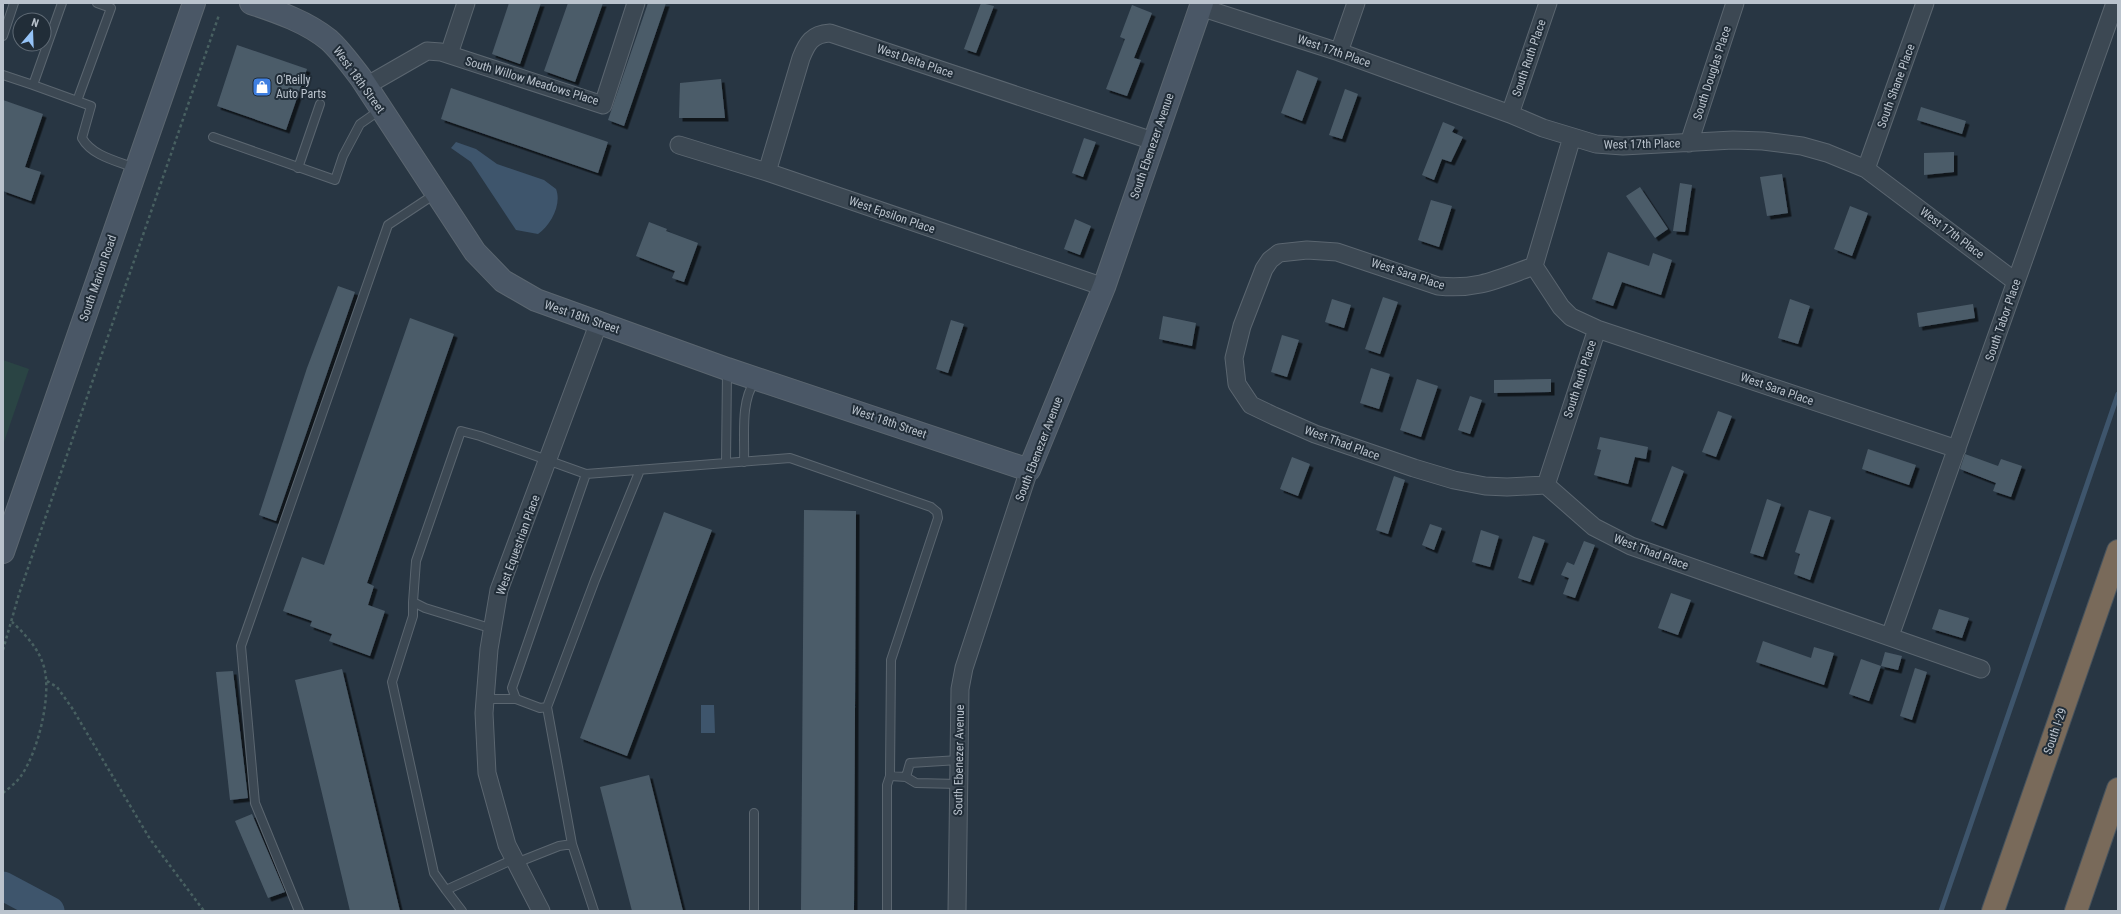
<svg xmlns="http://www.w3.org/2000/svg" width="2121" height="914" font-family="'Roboto Condensed',sans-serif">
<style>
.green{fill:#2a4444}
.water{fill:#3e556c}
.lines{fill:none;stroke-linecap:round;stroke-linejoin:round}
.stream{stroke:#3e556c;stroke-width:5}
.river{stroke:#3e556c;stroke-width:29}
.building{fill:#4c5c69;filter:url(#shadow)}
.lane-casing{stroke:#5b6670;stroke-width:10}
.street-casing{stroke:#5b6670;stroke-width:19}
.secondary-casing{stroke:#5b6670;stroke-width:24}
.highway-casing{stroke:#47535d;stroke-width:24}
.path{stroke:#486061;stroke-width:2.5;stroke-dasharray:3 3;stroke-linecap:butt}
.lane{stroke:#3c4853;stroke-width:8}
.street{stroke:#3c4853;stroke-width:17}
.secondary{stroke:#4a5766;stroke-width:22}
.highway{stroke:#796a5a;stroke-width:22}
.labels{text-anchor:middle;stroke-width:4;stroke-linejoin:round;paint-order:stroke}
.street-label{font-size:12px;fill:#bac3cd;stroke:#212d38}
.poi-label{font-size:12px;fill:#bac3cd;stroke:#212d38;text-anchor:start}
</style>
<defs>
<filter id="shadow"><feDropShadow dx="3.5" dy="3.5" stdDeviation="0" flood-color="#0009"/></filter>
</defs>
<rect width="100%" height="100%" fill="#283643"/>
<path class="green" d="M3 360 29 369 3 445Z"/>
<path class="water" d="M456 142 476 149 497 164 544 180 556 189C562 204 551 225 538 234L516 230 471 162 451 148Z
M701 705H714L715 733H701Z"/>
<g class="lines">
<path class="stream" d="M1941 911 2118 394"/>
<path class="river" d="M3 886 50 911"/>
</g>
<path class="building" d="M509 3H541L520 64 492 54Z
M568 3H603L575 82 544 71Z
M648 3H666L624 126 608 120Z
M981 3 994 6 976 53 964 49Z
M1132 5 1152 13 1134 58 1141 60 1127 96 1106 89 1125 39 1120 37Z
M237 45 307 69 286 130 217 106Z
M1297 70 1318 78 1302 121 1281 113Z
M721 79 725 118H679L680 83Z
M451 88 608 142 598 173 441 119Z
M1345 89 1358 94 1342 139 1329 135Z
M3 100 43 114 25 167 41 172 31 201 3 191Z
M1921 107 1966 121 1962 134 1917 120Z
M1443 122 1455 127 1452 132 1463 137 1451 162 1442 159 1434 180 1422 175Z
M1084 138 1096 142 1083 177 1072 173Z
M1954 152V172L1924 175V153Z
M1782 174 1788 213 1767 216 1760 177Z
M1680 183 1692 185 1685 232 1673 231Z
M1640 187 1668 229 1655 238 1626 196Z
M1431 200 1452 206 1439 247 1418 240Z
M1850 206 1868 213 1852 256 1834 249Z
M1075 219 1091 226 1080 255 1064 249Z
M649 222 667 229 666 231 698 243 684 282 672 278 675 271 636 256Z
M1608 252 1649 266 1653 253 1672 260 1661 295 1622 282 1613 306 1592 299Z
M338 286 355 292 276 521 259 515 307 368Z
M1383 297 1398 302 1380 354 1365 349Z
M1332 299 1351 305 1344 328 1325 322Z
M1790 299 1810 306 1798 344 1778 338Z
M1973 304 1975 318 1919 327 1917 313Z
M1163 316 1196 323 1192 346 1159 339Z
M410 318 454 334 367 583 374 586 368 605 385 611 370 656 329 641 332 634 310 626 312 621 283 611 302 557 324 565Z
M951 320 964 324 948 373 936 369Z
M1282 335 1299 340 1287 377 1271 372Z
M1371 368 1390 374 1379 409 1360 403Z
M1417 379 1438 386 1421 437 1400 430Z
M1551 379V392L1494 393V380Z
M1470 396 1482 400 1470 434 1458 430Z
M1718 411 1732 416 1716 457 1702 452Z
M1600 437 1648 447 1646 459 1635 457 1628 484 1594 475 1601 450 1597 449Z
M1868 449 1916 465 1909 485 1862 469Z
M1965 454 1998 466 2001 459 2022 466 2011 497 1993 491 1996 483 1960 469Z
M1292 457 1310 464 1298 496 1280 489Z
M1672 466 1684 471 1663 526 1651 521Z
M1394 476 1405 480 1388 534 1376 530Z
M1767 499 1781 504 1763 557 1750 553Z
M804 510 856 511 854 911H801Z
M1809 510 1831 517 1810 580 1794 574 1800 554 1795 552Z
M664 512 712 530 627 756 580 738Z
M1430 524 1442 528 1434 550 1422 545Z
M1481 530 1499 536 1490 567 1472 562Z
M1533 536 1545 540 1530 582 1518 578Z
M1584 541 1595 545 1575 598 1563 594 1569 578 1561 575 1567 562 1574 565Z
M1671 593 1691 600 1678 635 1658 628Z
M1939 609 1969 618 1962 638 1932 629Z
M1763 641 1811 658 1814 647 1834 653 1824 685 1756 662Z
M1885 652 1902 656 1898 670 1881 666Z
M1861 659 1881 666 1869 701 1849 694Z
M1915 668 1927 672 1912 720 1900 716Z
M342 669 400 911H350L295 680Z
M233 671 248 798 230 800 216 672Z
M649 775 683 911H632L600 787Z
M252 814 285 892 268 898 235 821Z"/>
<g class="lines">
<g class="lane-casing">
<path id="lane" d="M62 3 33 85 91 106 82 138C92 156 117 161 135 168
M3 36 14 3
M3 75 33 85
M77 101 111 8 97 3
M213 137 335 180 343 156 360 124 380 110
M298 168 320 104
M744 462C745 436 740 402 755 381
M726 463 727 372
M586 474 512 688 516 699 540 708 547 707 595 580 640 470
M413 602V616L392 682 434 873 446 890
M493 629 425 608 413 602 416 561 461 431 480 436 586 474 790 458 931 507 937 512 938 518 891 660 890 776
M485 699H516
M547 707 572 844
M959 784 916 783 906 777 910 763 959 760
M516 863 559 846 572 844 594 911
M299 911 255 803 241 646 388 225 435 194
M462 911 446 890 514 859
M754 911V813
M887 911V785L890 776 906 777"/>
</g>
<g class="street-casing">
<path id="street" d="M1200 7 1339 52 1510 114 1543 128 1596 144 1623 146 1733 140 1763 141 1802 146 1827 153 1866 169 2016 282
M1339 52 1356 3
M449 54 466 3
M366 86 427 51 441 52 603 105 636 3
M1510 114 1548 3
M1689 143 1735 3
M679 145 767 172 1104 287
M1866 169 1925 3
M767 172 801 58C807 43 812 34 830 33L1153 141
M1534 266C1498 279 1478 290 1438 286L1337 252 1307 250 1279 253 1270 260 1264 269 1242 326 1234 358 1237 384 1251 405 1274 416 1315 434 1414 468 1454 480 1485 486 1507 487 1546 485 1594 527 1631 546 1981 669
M1597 329 1957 449
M1546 485 1597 329 1571 317 1561 307 1534 266 1572 137
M1890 636 2115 3
M541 911 507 845 487 773 484 713 489 649 499 590 599 322
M957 911 960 689 964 668 1029 470"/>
</g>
<g class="secondary-casing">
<path id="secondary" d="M251 3C278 12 307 22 329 40 341 51 351 65 361 78L475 252 503 281 536 300 727 369 1029 470 1104 287 1202 3
M3 552 194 3"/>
</g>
<g class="highway-casing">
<path id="highway" d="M1993 911 2118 551
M2076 911 2118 789"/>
</g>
<path class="path" d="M3 650 19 594 219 15
M47 681 57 687 72 708 150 839 204 911
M3 793C9 788 16 783 21 776 38 752 52 695 44 667 39 649 26 635 12 622"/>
<use href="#lane" class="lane"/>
<use href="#street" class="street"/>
<use href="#secondary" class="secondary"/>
<use href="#highway" class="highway"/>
</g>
<defs>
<g id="shop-square" transform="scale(1)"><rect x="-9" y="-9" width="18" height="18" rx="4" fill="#3f7fe0" stroke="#212d38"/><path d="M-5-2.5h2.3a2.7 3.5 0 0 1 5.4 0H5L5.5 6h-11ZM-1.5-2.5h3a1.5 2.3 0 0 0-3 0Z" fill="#fff"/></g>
</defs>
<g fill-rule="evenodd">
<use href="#shop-square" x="262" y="87"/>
</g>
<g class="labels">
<g class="street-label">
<text transform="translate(1334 51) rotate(19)" y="4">West 17th Place</text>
<text transform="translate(1529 58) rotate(-71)" y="4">South Ruth Place</text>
<text transform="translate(915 61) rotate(19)" y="4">West Delta Place</text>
<text transform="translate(1712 73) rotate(-72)" y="4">South Douglas Place</text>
<text transform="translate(359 80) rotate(54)" y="4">West 18th Street</text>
<text transform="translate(532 81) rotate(17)" y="4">South Willow Meadows Place</text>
<text transform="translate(1896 86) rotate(-70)" y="4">South Shane Place</text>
<text transform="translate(1642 144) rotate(-1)" y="4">West 17th Place</text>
<text transform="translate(1152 146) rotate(-71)" y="4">South Ebenezer Avenue</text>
<text transform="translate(892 215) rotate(19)" y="4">West Epsilon Place</text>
<text transform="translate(1952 233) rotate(37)" y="4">West 17th Place</text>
<text transform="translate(1408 274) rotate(18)" y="4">West Sara Place</text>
<text transform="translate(98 278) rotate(-71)" y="4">South Marion Road</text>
<text transform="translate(582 317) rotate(19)" y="4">West 18th Street</text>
<text transform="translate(2003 320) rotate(-71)" y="4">South Tabor Place</text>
<text transform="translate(1580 379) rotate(-72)" y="4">South Ruth Place</text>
<text transform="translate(1777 389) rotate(19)" y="4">West Sara Place</text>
<text transform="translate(889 422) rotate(19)" y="4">West 18th Street</text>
<text transform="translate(1342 443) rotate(20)" y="4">West Thad Place</text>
<text transform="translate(1039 449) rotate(-69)" y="4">South Ebenezer Avenue</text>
<text transform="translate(518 545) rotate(-70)" y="4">West Equestrian Place</text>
<text transform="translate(1651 552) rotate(21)" y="4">West Thad Place</text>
<text transform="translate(2055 731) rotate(-71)" y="4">South I-29</text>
<text transform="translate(959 760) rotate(-89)" y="4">South Ebenezer Avenue</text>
</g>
<g class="poi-label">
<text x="276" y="84">O'Reilly<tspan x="276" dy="14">Auto Parts</tspan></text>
</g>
</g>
<rect width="2121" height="914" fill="none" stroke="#bac3cd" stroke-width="8"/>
<g transform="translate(32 32) rotate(19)"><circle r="19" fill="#212d38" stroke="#5e6974"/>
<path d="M0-3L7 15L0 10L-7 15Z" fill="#95c3f7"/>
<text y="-6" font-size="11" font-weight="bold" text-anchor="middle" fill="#bac3cd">N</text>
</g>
</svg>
